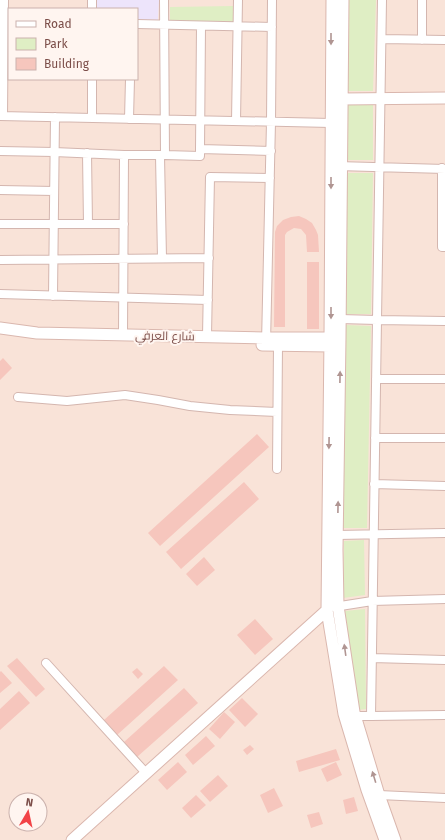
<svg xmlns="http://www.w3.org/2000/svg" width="445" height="840" font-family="'Fira Sans',Cairo,sans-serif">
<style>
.residential{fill:#f9e3d8;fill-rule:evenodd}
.education{fill:#ede4fb}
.green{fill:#dfeec4}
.building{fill:#f6c6bd}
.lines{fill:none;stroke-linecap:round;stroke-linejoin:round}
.street-casing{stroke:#d4b6af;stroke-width:10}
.secondary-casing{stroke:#dab7ae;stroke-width:13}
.street{stroke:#fff;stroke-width:8}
.secondary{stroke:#fff;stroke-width:11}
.oneway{fill:#b09592}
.labels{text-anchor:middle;stroke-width:4;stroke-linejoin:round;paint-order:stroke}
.street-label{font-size:12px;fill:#7c4e49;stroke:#fff5f0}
</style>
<rect width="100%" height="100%" fill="#fef0e8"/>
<path class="residential" d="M0 0H445V840H0ZM9 9H137V79H9ZM16 800H40V824H16Z"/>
<path class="education" d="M96 0H159L158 20H137V9H96Z"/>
<path class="green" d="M349 0H376L373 91H347Z
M233 6V23H170V7Z
M348 104 373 105V160H347Z
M346 173H373L371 314H346Z
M346 325 371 326 367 528H343Z
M364 540 365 595 343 598 344 541Z
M365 609 366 709 358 710 345 611Z"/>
<path class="building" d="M299 216 306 219 312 223 316 230 318 235 319 252H307L306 235 301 229 294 228 287 232 285 235V327H274L275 232 277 226 283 220 291 217Z
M307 262H319V329H307Z
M3 358 12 368 0 380V361Z
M257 434 269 447 160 546 148 533Z
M244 482 259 499 181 569 166 552Z
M204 557 215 570 197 586 186 574Z
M255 619 273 639 255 655 237 635Z
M17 658 45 689 36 697 7 666Z
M164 666 178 680 117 735 104 720Z
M137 668 143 674 138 679 132 672Z
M1 671 12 683 0 693V672Z
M184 688 198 703 137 757 124 742Z
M19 691 30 703 0 730V709Z
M242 698 258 714 245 727 229 710Z
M224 712 235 722 220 739 209 729Z
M206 736 215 746 193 765 185 755Z
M250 745 254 749 247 755 243 750Z
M336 749 340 760 299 772 296 761Z
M178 762 187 772 167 790 158 780Z
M336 762 342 775 327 782 321 769Z
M218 775 228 786 210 802 200 791Z
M274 788 283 806 268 813 260 795Z
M196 795 206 805 191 818 182 808Z
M354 797 358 811 346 814 343 800Z
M319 812 323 824 311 828 307 815Z"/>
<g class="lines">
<g class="street-casing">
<path id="street" d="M164 0 165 155 200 156V149
M422 0V40
M92 9V0
M137 24 272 27
M201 26 200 149 271 151
M382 39 445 40
M0 116 331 123
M3 116 4 0
M92 118V79
M129 119 130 79
M236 121 238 0
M0 151 54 152 124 155H165
M87 153 88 224
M160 156 162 258
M337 166 445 169
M442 168V247H445
M0 190 54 191
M0 224H124
M0 260 209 258
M0 294 208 300
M53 296 55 117
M340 319 377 320 382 0
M123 335 124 155
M207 336 210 177 270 178
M266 343 271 122 272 0
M376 379H445
M18 397 67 401 125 395 158 400 190 406 230 410 277 412
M375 438H445
M277 469 278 345
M374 484 445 486
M337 535 445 533
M334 607 372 601 445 599
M372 658 445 660
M46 663 146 773
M355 716H371L377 320 445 321
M371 716 445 715
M379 795 445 798"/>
</g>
<g class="secondary-casing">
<path id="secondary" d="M332 0 330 338 327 610 344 714 367 790 385 840
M343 0 340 338 337 550 338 606 354 712 379 795 395 840
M342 99 445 98
M0 328 37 333 266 338H330
M262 345 330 346
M72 840 327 610"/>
</g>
<use href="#street" class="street"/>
<use href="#secondary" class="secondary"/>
</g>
<defs><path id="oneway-solid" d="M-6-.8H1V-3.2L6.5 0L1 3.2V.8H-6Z"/></defs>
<g class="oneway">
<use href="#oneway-solid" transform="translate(331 39) rotate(90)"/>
<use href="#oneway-solid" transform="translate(331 183) rotate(90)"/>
<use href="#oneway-solid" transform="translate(331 313) rotate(90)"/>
<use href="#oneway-solid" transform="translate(340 377) rotate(-89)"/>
<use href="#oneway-solid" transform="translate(329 443) rotate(91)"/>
<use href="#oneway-solid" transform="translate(338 507) rotate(-89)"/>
<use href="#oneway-solid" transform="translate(345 650) rotate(-98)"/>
<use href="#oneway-solid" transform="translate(374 777) rotate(-107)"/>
</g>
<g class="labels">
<g class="street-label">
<text transform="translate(165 336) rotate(1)" y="4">شارع العرفي</text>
</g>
</g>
<rect x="8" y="8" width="130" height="72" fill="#fff5f0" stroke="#cbb2ad"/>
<rect x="16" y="21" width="20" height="6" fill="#ffffff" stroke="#cbb2ad"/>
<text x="44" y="28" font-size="12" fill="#7c4e49">Road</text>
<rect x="16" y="38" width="20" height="12" fill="#dfeec4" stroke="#cbb2ad"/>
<text x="44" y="48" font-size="12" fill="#7c4e49">Park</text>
<rect x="16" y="58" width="20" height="12" fill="#f6c6bd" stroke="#cbb2ad"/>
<text x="44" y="68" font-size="12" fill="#7c4e49">Building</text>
<g transform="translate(28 812) rotate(9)"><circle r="19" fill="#fff5f0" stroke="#cbb2ad"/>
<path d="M0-3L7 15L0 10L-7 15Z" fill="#f24347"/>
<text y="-6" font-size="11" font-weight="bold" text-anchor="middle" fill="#7c4e49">N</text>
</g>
</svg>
